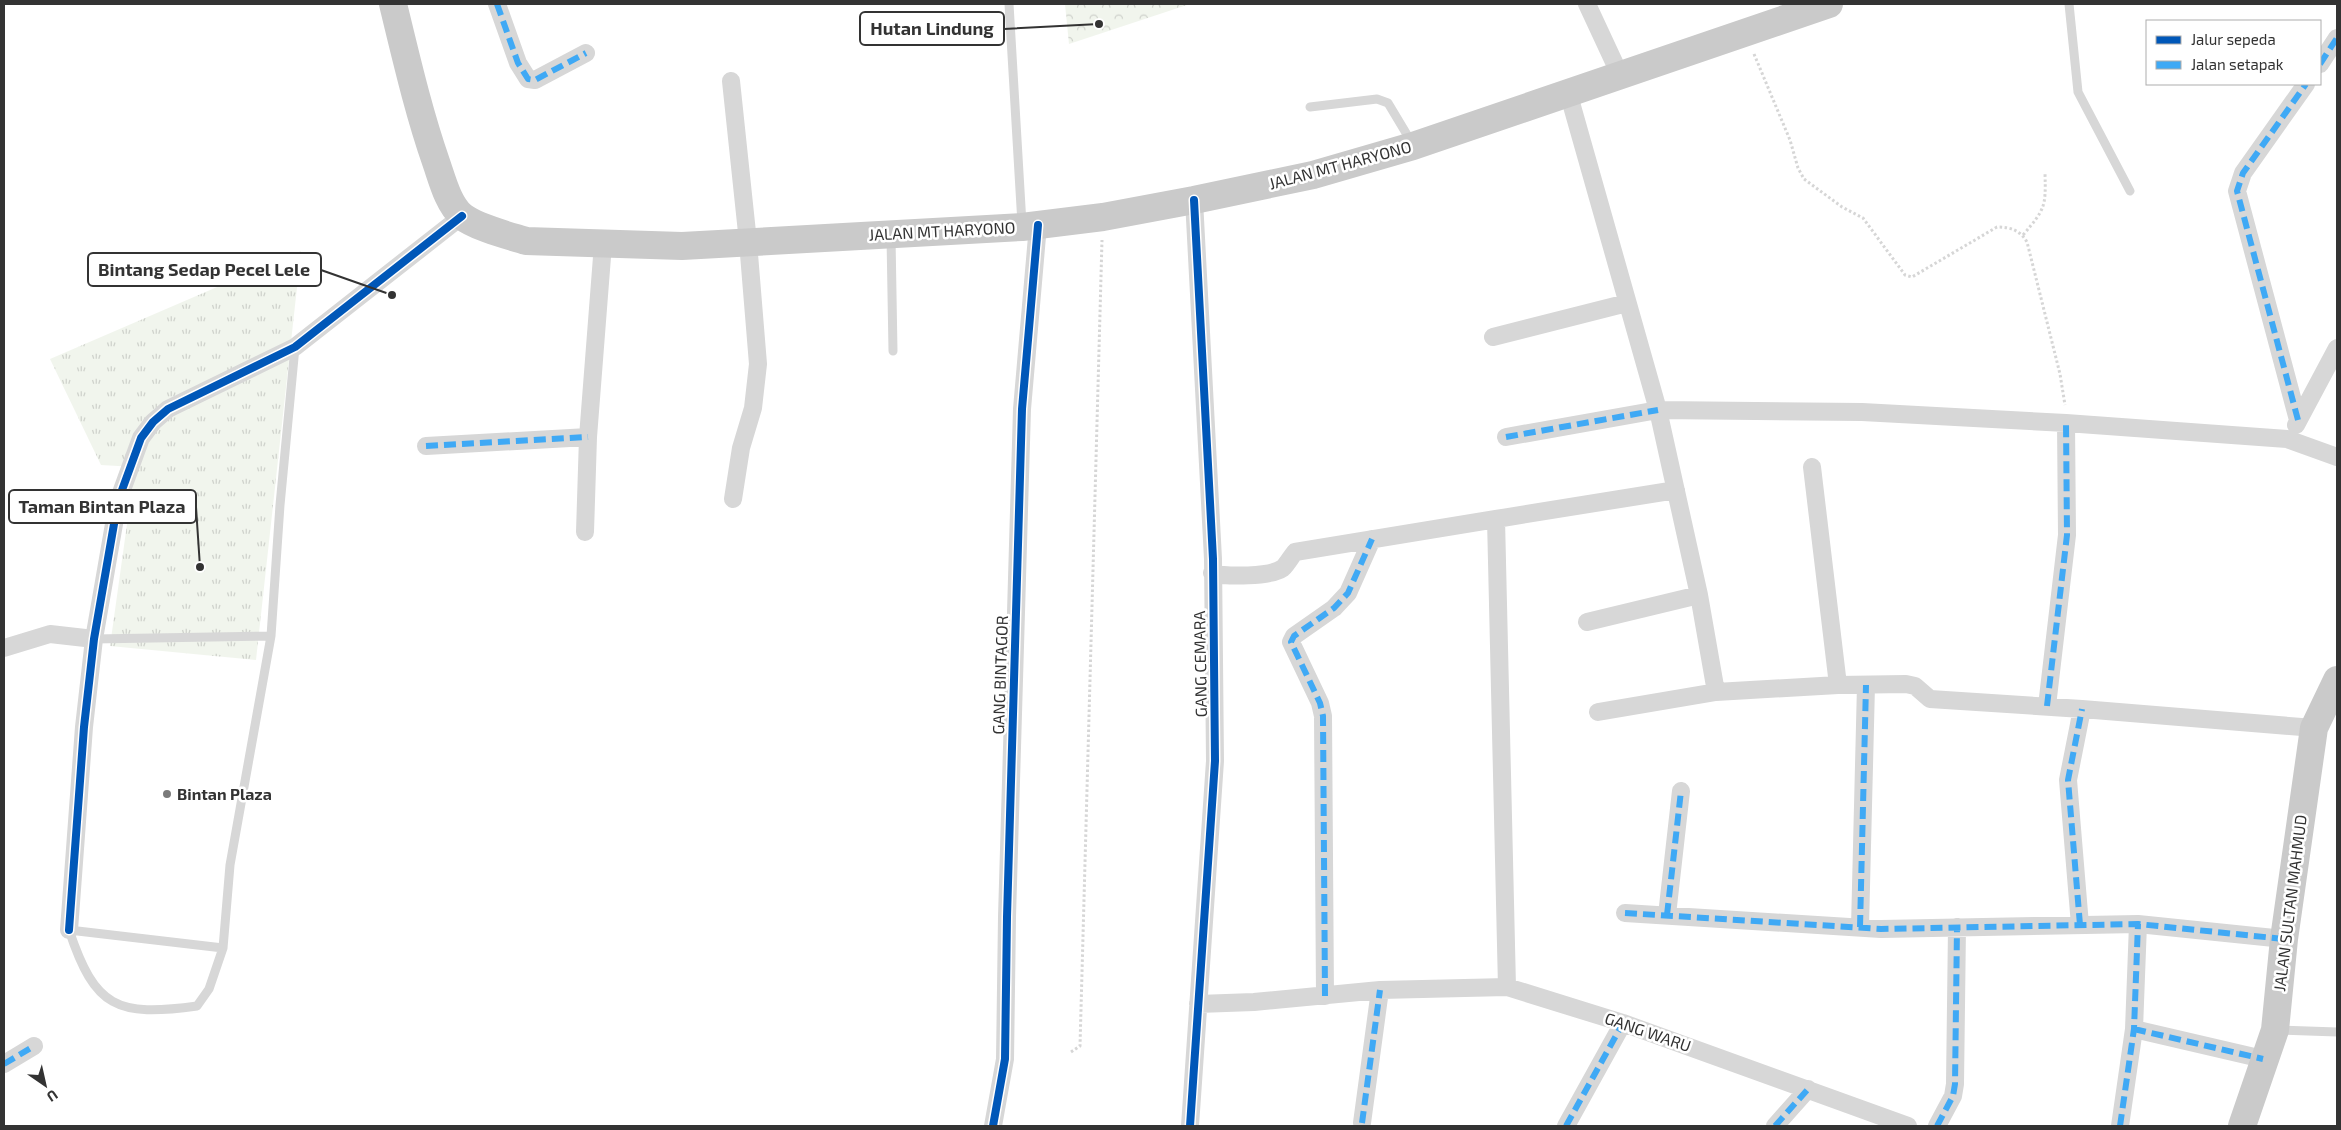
<svg xmlns="http://www.w3.org/2000/svg" width="2341" height="1130" font-family="'Exo 2',sans-serif">
<style>
.forest{fill:url(#forest-crowns)}
.park{fill:url(#park-tufts)}
.lines{fill:none;stroke-linecap:round;stroke-linejoin:round}
.path{stroke:#d6d6d6;stroke-width:3;stroke-dasharray:2.5 2.5;stroke-linecap:butt}
.service{stroke:#d7d7d7;stroke-width:9}
.minor{stroke:#d7d7d7;stroke-width:18}
.primary{stroke:#cacaca;stroke-width:28}
.quiet{stroke:#3fa9f5;stroke-width:6;stroke-dasharray:12 6;stroke-linecap:butt}
.cycleway-casing{stroke:#fff;stroke-width:11}
.cycleway{stroke:#0057b8;stroke-width:8}
.poi-dot{fill:#7a7a7a;stroke:#fff;stroke-width:2}
.labels{text-anchor:middle;stroke-width:5;stroke-linejoin:round;paint-order:stroke}
.street-label{font-size:16px;fill:#333;stroke:#fff}
.poi-label{font-size:16px;font-weight:bold;fill:#333;stroke:#fff;text-anchor:start}
.leader{fill:none;stroke:#333;stroke-width:2}
.callout-dot{fill:#333;stroke:#fff;stroke-width:2}
.callout{fill:#fff;stroke:#333;stroke-width:2}
.callout-label{font-size:18px;text-anchor:middle;font-weight:bold;fill:#333}
</style>
<defs>
<pattern id="forest-crowns" width="20" height="18" patternUnits="userSpaceOnUse" patternTransform="scale(1.25)"><rect width="20" height="18" fill="#f1f5ed"/><path d="M2 6a3 3 0 1 1 6 0M12 15a3 3 0 1 1 6 0" fill="none" stroke="#cfd2cc"/></pattern>
<pattern id="park-tufts" width="24" height="20" patternUnits="userSpaceOnUse" patternTransform="scale(1.25)"><rect width="24" height="20" fill="#f1f5ed"/><path d="M3 7l-1-3M5 7V3M7 7l1-3M15 17l-1-3M17 17v-4M19 17l1-3" fill="none" stroke="#cfd2cc"/></pattern>
</defs>
<rect width="100%" height="100%" fill="#fff"/>
<path class="forest" d="M1065 4H1190L1069 44Z"/>
<path class="park" d="M301 251 256 660 110 646 135 467 101 465 50 359Z"/>
<g class="lines">
<path class="path" d="M1754 54 1790 140 1798 168 1804 179 1842 207 1863 218 1905 275 1912 277 1997 227C2010 227 2020 230 2027 242L2060 374 2065 405
M2023 235C2045 209 2046 207 2045 173
M1071 1052 1080 1046 1102 240"/>
<path class="service" d="M1009 4 1022 224
M2069 4 2078 92 2130 191
M1310 107 1377 99 1388 103 1412 143
M891 237 893 351
M94 639 271 636
M223 948 69 930C95 1008 117 1017 197 1006L209 989 223 948 230 865 271 636 280 505 295 347
M2278 1030 2337 1032"/>
<path class="minor" d="M497 4 518 63 528 79 535 80 586 53
M1587 4 1620 75
M2320 64 2337 38
M731 81 748 242 758 364 753 408 741 448 733 499
M1568 92 1658 410 1699 595 1716 692
M1493 337 1627 303
M2298 420 2237 191 2243 173 2306 84
M2296 425 2337 348
M1506 437 1658 410 1862 412 2066 423 2287 439 2337 457
M426 446 588 437
M1812 467 1838 685
M585 532 588 437 603 244
M1212 573C1227 577 1270 577 1283 568 1287 564 1291 557 1295 552L1496 519
M1587 622 1699 595
M4 648 50 634 94 639
M2047 706 2067 535 2066 423
M1598 712 1716 692 1838 685 1906 684 1915 686 1930 699 2082 709 2314 728
M1625 913 1881 929 2138 924 2284 939
M1667 915 1681 791
M2080 925 2068 780 2082 709
M1860 927 1866 685
M69 930 84 727 94 639 118 501 141 438 153 422 168 409 295 347 462 216
M1507 987 1496 519 1676 490
M1325 996 1323 716 1320 703 1291 642 1294 636 1334 608 1348 593 1372 539
M1198 1004 1254 1002 1380 990 1507 987 1623 1023 1908 1126
M2134 1029 2263 1059
M4 1064 34 1046
M1362 1123 1380 990
M993 1126 1005 1059 1007 917 1022 409 1038 225
M1190 1126 1215 761 1213 559 1194 200
M1566 1126 1623 1023
M1775 1126 1808 1089
M1937 1126 1953 1096 1955 1084 1957 927
M2120 1126 2134 1029 2138 924"/>
<path class="primary" d="M393 4C406 57 418 110 436 162 442 179 448 204 462 216 475 227 510 236 526 241L682 246 1022 227 1103 217 1194 200 1313 175 1413 146 1829 4
M2242 1126 2275 1030 2284 939 2314 728 2337 680"/>
<path class="quiet" d="M497 4 518 63 528 79 535 80 586 53
M2320 64 2337 38
M2298 420 2237 191 2243 173 2306 84
M1506 437 1658 410
M426 446 588 437
M2047 706 2067 535 2066 423
M1625 913 1881 929 2138 924 2284 939
M1667 915 1681 791
M2080 925 2068 780 2082 709
M1860 927 1866 685
M1325 996 1323 716 1320 703 1291 642 1294 636 1334 608 1348 593 1372 539
M2134 1029 2263 1059
M4 1064 34 1046
M1362 1123 1380 990
M1566 1126 1623 1023
M1775 1126 1808 1089
M1937 1126 1953 1096 1955 1084 1957 927
M2120 1126 2134 1029 2138 924"/>
<g class="cycleway-casing">
<path id="cycleway" d="M69 930 84 727 94 639 118 501 141 438 153 422 168 409 295 347 462 216
M993 1126 1005 1059 1007 917 1022 409 1038 225
M1190 1126 1215 761 1213 559 1194 200"/>
</g>
<use href="#cycleway" class="cycleway"/>
</g>
<circle class="poi-dot" cx="167" cy="794" r="5"/>
<g class="labels">
<g class="street-label">
<text transform="translate(1340 165) rotate(-15)" y="6">JALAN MT HARYONO</text>
<text transform="translate(942 231) rotate(-3)" y="6">JALAN MT HARYONO</text>
<text transform="translate(1200 664) rotate(-91)" y="6">GANG CEMARA</text>
<text transform="translate(1000 675) rotate(-88)" y="6">GANG BINTAGOR</text>
<text transform="translate(2290 903) rotate(-83)" y="6">JALAN SULTAN MAHMUD</text>
<text transform="translate(1648 1032) rotate(19)" y="6">GANG WARU</text>
</g>
<g class="poi-label">
<text x="177" y="800">Bintan Plaza</text>
</g>
</g>
<path class="leader" d="M1099 24L1004 29M392 295L321 270M200 567L196 507"/>
<g class="callout-dot">
<circle cx="1099" cy="24" r="5"/>
<circle cx="392" cy="295" r="5"/>
<circle cx="200" cy="567" r="5"/>
</g>
<g class="callout">
<rect x="860" y="12" width="144" height="33" rx="5"/>
<rect x="88" y="253" width="233" height="33" rx="5"/>
<rect x="9" y="490" width="187" height="33" rx="5"/>
</g>
<g class="callout-label">
<text x="932" y="35">Hutan Lindung</text>
<text x="204" y="276">Bintang Sedap Pecel Lele</text>
<text x="102" y="513">Taman Bintan Plaza</text>
</g>
<rect width="2341" height="1130" fill="none" stroke="#333333" stroke-width="10"/>
<rect x="2146" y="20" width="175" height="65" fill="#ffffff" stroke="#adadad"/>
<rect x="2156" y="36" width="25" height="8" fill="#0057b8" stroke="#adadad"/>
<text x="2191" y="45" font-size="15" fill="#333333">Jalur sepeda</text>
<rect x="2156" y="61" width="25" height="8" fill="#3fa9f5" stroke="#adadad"/>
<text x="2191" y="70" font-size="15" fill="#333333">Jalan setapak</text>
<g transform="translate(45 1085) rotate(146)" stroke="#ffffff" stroke-width="4" paint-order="stroke">
<path d="M0-4L9 19L0 12L-9 19Z" fill="#333333"/>
<text y="-8" font-size="14" font-weight="bold" text-anchor="middle" fill="#333333">U</text>
</g>
</svg>
